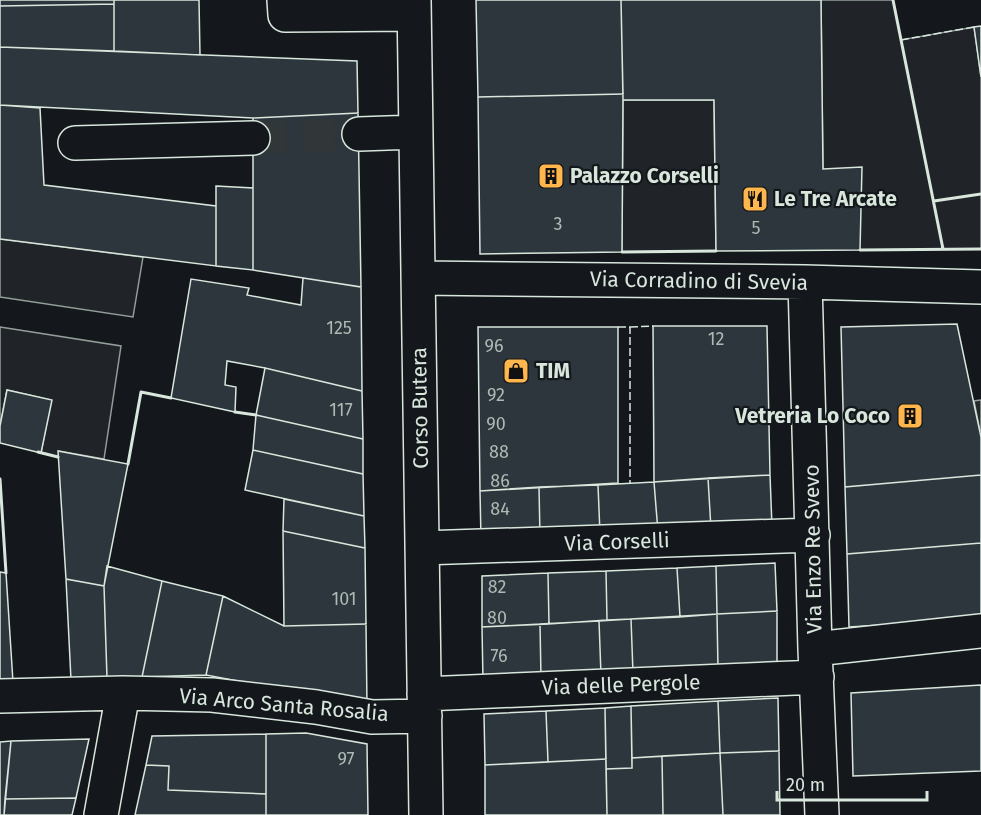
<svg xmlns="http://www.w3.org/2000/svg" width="981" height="815" font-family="'Fira Sans',sans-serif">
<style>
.green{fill:#202428;stroke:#939e99;stroke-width:1.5}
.parking{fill:#24282b;stroke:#939e99;stroke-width:1.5}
.building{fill:#2c363c;stroke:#d8e6dc;stroke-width:1.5}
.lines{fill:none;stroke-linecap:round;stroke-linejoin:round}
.minor-tunnel{stroke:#313739;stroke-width:33;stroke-dasharray:33 16;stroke-linecap:butt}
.minor-casing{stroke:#d8e6dc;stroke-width:36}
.minor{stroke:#14181c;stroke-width:33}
.fence{stroke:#d8e6dc;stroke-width:1.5;stroke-dasharray:8 3;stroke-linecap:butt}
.wall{stroke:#d8e6dc;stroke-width:3}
.labels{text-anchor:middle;stroke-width:4.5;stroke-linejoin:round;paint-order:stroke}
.number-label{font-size:18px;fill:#adbab4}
.poi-label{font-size:21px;font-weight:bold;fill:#d8e6dc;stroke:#14181c;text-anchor:start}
.street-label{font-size:21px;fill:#d8e6dc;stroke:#14181c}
</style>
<rect width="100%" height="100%" fill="#14181c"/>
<path class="green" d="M821 0H893L901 40 974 27 981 77V249L860 250 823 169Z
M623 100H714L716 251 622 252Z
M0 239 143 257 133 317 0 297Z
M0 327 121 346 104 459 59 451 58 457 41 453 51 400 7 390 0 426Z"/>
<path class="parking" d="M981 400V431H980L974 401Z"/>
<path class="building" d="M0 0H114V4L0 6Z
M114 0H199L200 55 114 51Z
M476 0H621L623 94 478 97Z
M621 0H821L823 169 862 167 860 250 716 251 714 100H623Z
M114 4V51L0 47V6Z
M981 26V77L974 27Z
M0 47 357 61 358 113 253 118 0 105Z
M623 94 622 252 480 254 478 97Z
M0 105 40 108 44 185 216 206V266L0 239Z
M358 113 361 287 253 270V118Z
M216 186 253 188V270L216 266Z
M303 278 361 287 362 391 265 368 227 361 225 385 236 387 235 412 171 398 191 279 249 288 247 295 301 305Z
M957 324 981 437V475L845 487 841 327Z
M653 326H767L770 475 654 482Z
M478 327H618V483L480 491Z
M265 368 362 391 363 439 256 415Z
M7 390 52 400 41 453 0 443V426Z
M256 415 363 439V474L253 450Z
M253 450 363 474 364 516 245 490Z
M58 451 128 464 104 586 66 579Z
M770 475 772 527 711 529 708 478Z
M981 475V543L847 554 845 487Z
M708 478 711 529 658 532 654 482Z
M654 482 658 532 600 534 598 485Z
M598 485 600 534 540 537 539 487Z
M539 487 540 537 481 540 480 491Z
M284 499 364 516 365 548 283 531Z
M283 531 365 548 366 624 284 626Z
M981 543V619L849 627 847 554Z
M775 563 777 611 717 614 716 566Z
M107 566 162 581 142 677 107 678 104 586Z
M716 566 717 614 680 617 677 568Z
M677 568 680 617 607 620 606 571Z
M606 571 607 620 549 624 548 573Z
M0 572 6 573 13 682H0Z
M548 573 549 624 482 627V576Z
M66 579 104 586 107 678 71 680Z
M162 581 223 596 206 675 142 677Z
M223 596 284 626 366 624 367 706 206 675Z
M777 611V665L718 668 717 614Z
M717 614 718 668 633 673 631 619Z
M631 619 633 673 601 675 599 621Z
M599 621 601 675 541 678 540 624Z
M540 624 541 678 483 681 482 627Z
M981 685V771L853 776 851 693Z
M778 698 779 751 720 753 718 701Z
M718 701 720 753 632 758 631 706Z
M631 706 632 768 606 769 605 708Z
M605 708 606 759 548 762 546 711Z
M546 711 548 762 485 765 484 714Z
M306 733 367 744 368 815H266V734Z
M266 734V794L168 790 169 766 146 765 152 736Z
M89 739 76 798 5 799 11 741Z
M11 741 4 815H0V742Z
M779 751 780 815H723L720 753Z
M720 753 723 815H663L662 756Z
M662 756 663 815H607L606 769 632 768V758Z
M606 759 607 815H485V765Z
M146 765 169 766 168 790 266 794V815H135Z
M76 798 72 815H4L5 799Z"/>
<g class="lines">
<path class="minor-tunnel" d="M253 138 359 134"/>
<g class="minor-casing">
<path id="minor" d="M284 0 285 15 414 14
M414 0 426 815
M359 134 416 132
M75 143 253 138
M418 278 805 282 981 287
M805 282 815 649 822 815
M422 548 813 535
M815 649 981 631
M424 694 817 677
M0 696 123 693 212 695 316 707 372 717 425 716
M101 815 123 693"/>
</g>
<use href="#minor" class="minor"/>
<path class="fence" d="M901 40 974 27
M618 327H630V483
M630 327 653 326"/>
<path class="wall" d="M893 0 943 249
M934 201 981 194
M860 250 981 249
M622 252 716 251
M235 412 256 415
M38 452 58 457
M128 464 141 392 171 398
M0 479 6 573"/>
</g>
<defs>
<g id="building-square" transform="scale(1.35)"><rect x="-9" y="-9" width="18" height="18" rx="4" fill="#ffb74d" stroke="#14181c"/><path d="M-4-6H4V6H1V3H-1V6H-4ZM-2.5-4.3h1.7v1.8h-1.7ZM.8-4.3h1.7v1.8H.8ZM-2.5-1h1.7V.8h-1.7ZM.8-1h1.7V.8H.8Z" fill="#111"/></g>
<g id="restaurant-square" transform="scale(1.35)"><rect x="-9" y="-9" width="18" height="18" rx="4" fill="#ffb74d" stroke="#14181c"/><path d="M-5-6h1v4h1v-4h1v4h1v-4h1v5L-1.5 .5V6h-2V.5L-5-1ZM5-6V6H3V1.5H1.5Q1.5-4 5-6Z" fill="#111"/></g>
<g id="shop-square" transform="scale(1.35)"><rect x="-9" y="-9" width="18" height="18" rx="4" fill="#ffb74d" stroke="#14181c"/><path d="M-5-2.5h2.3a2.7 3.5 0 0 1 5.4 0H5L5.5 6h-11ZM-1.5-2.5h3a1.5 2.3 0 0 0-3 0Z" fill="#111"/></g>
</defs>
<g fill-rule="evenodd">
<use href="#building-square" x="551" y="176"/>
<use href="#restaurant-square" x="755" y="199"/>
<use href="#shop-square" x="516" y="371"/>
<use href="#building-square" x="910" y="416"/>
</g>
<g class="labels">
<g class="number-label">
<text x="558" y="230">3</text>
<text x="756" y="234">5</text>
<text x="339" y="334">125</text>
<text x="716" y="345">12</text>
<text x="494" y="352">96</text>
<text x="496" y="401">92</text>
<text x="341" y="416">117</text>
<text x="496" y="430">90</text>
<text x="499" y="458">88</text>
<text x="500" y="487">86</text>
<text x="500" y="515">84</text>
<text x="497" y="593">82</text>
<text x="344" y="605">101</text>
<text x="497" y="624">80</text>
<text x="499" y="662">76</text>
<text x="346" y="765">97</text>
</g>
<g class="poi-label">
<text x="570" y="183">Palazzo Corselli</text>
<text x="774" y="206">Le Tre Arcate</text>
<text x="536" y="378">TIM</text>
<text x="890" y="423" text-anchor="end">Vetreria Lo Coco</text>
</g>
<g class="street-label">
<text transform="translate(699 281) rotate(1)" y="7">Via Corradino di Svevia</text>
<text transform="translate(420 408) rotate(-91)" y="7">Corso Butera</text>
<text transform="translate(617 542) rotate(-2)" y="7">Via Corselli</text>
<text transform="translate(813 549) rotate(-91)" y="7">Via Enzo Re Svevo</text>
<text transform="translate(621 685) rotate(-2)" y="7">Via delle Pergole</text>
<text transform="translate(284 705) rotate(5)" y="7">Via Arco Santa Rosalia</text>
</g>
</g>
<path d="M777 791v9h150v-9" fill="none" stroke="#d8e6dc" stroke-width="3"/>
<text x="786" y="791" font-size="18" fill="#d8e6dc" stroke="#14181c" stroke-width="4.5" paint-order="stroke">20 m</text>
</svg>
